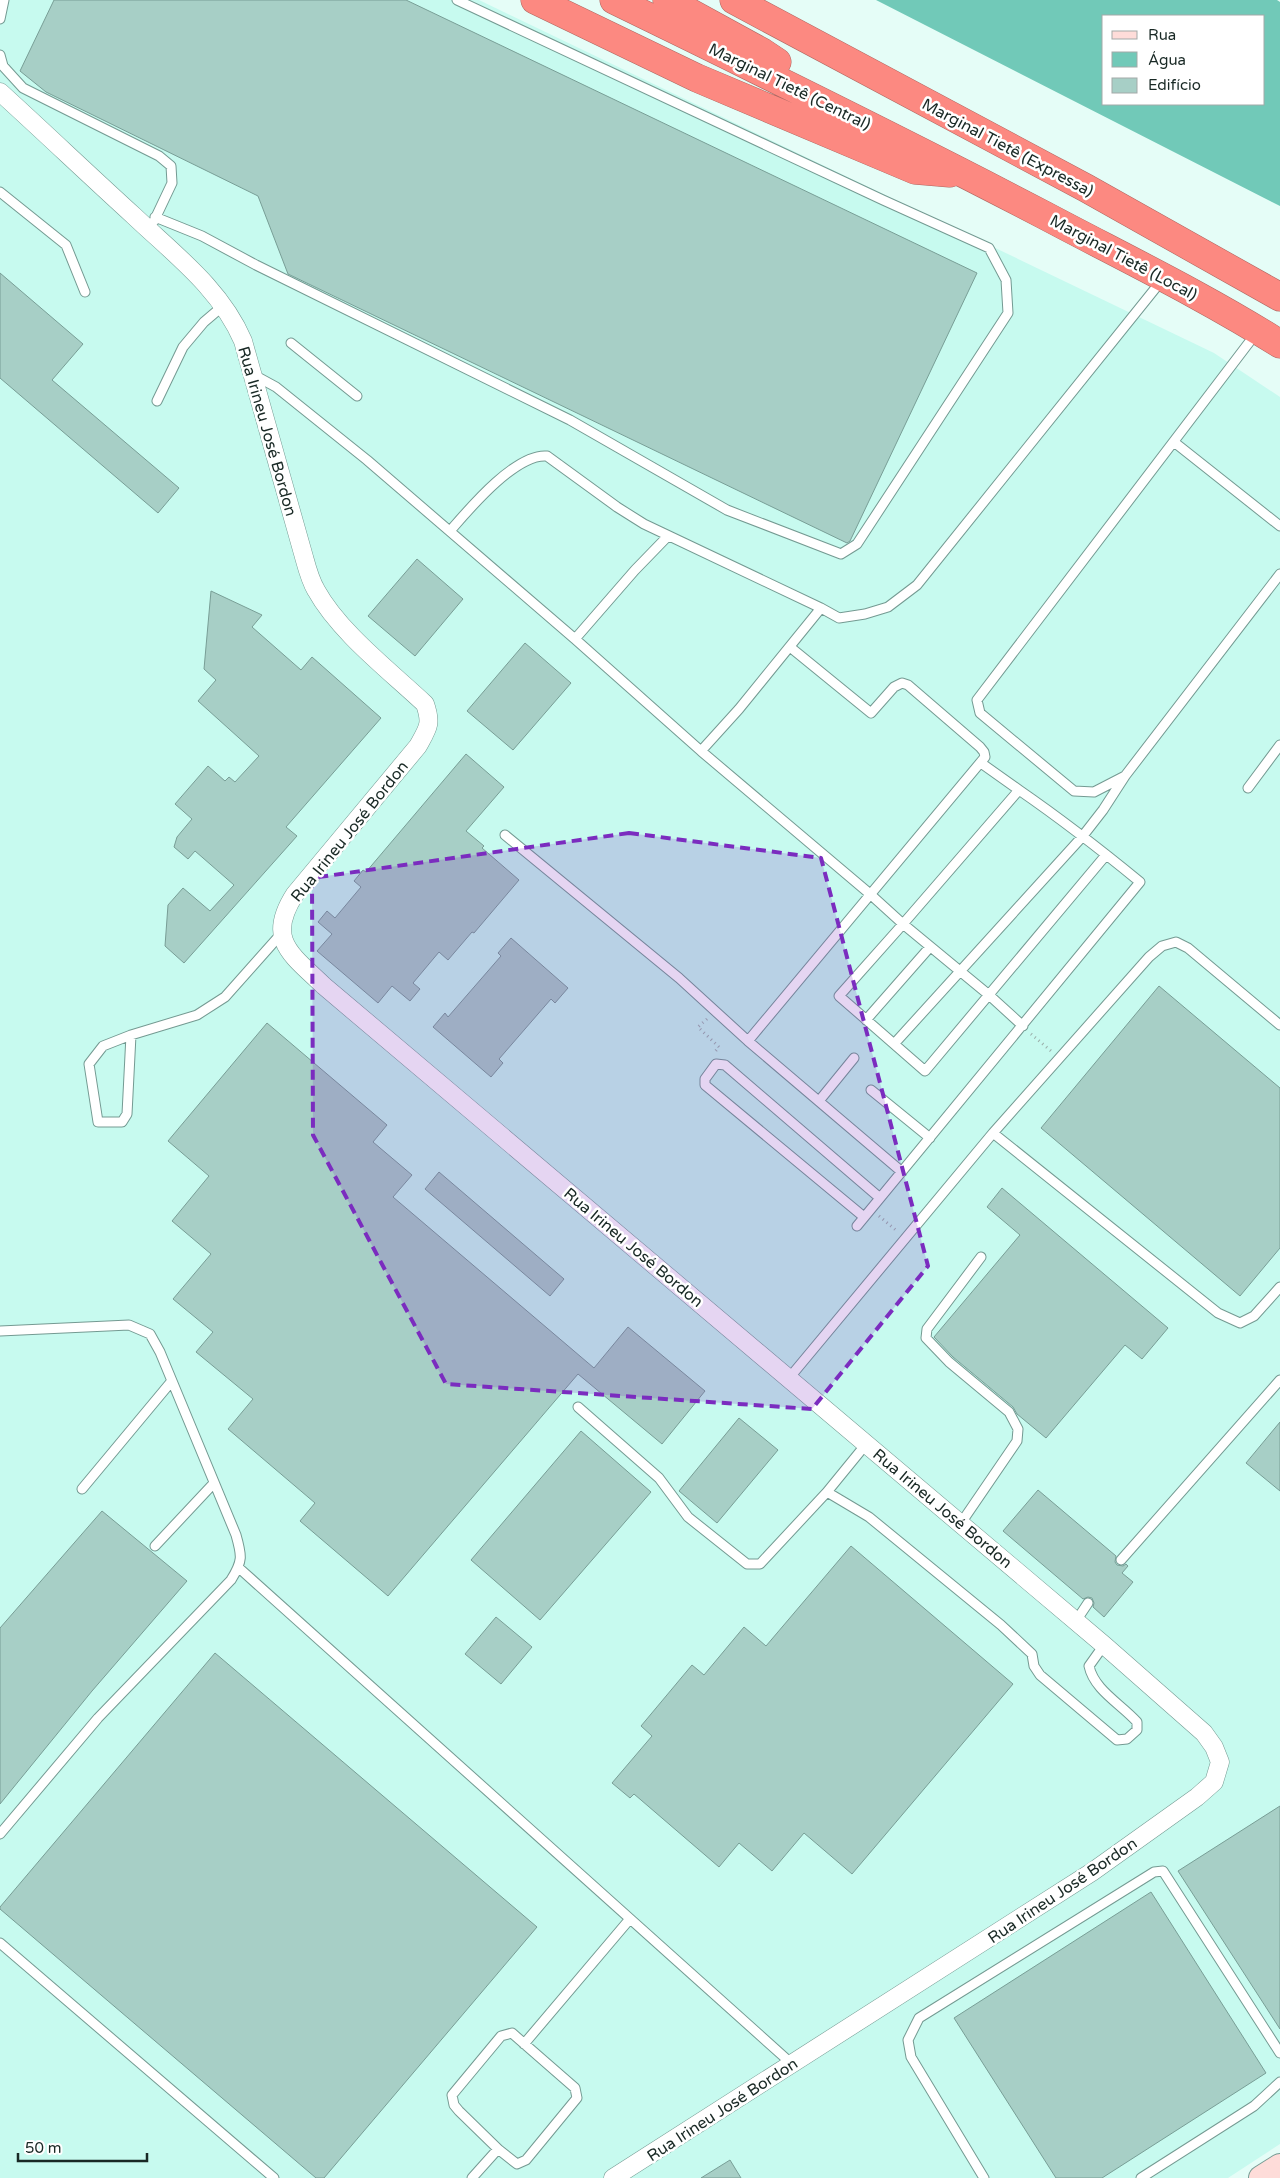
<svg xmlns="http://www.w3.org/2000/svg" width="1280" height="2178" font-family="'Varela Round',sans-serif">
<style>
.built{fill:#c7faef}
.water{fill:#71c9b8;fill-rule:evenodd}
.building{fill:#a7cfc6;stroke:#789e96}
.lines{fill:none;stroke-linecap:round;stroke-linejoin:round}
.lane-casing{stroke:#749a92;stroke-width:11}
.street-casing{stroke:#749a92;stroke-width:19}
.secondary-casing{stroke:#749a92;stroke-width:26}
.highway-casing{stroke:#ad6761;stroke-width:29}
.path{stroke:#9bb0ab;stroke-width:3;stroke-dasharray:1 4;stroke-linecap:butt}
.lane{stroke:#fff;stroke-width:9}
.street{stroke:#fff;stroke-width:18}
.secondary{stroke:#fedcd9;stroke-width:24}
.highway{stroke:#fc8981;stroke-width:28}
.marked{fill:#7b2cbf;fill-opacity:0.2;stroke:#7b2cbf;stroke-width:4;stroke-dasharray:10 6;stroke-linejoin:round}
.labels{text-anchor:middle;stroke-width:5;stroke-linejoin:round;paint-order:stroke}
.street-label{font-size:16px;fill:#192925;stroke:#fff}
</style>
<rect width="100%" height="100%" fill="#e5fdf7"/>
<path class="built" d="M0 0H479L1214 353 1280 397V2144L1228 2178H0Z"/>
<path class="water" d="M876 0H1277L1280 2V206ZM1104 16H1264V104H1104Z"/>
<path class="building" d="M54 0H406L977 273 850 541 847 543 288 274 258 196 46 92 20 71Z
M0 273 83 344 52 380 179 488 158 513 0 378Z
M417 559 463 599 415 656 368 616Z
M211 591 262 615 252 627 301 670 312 657 381 718 286 827 297 836 184 963 165 946 168 905 183 888 210 911 234 885 195 851 188 859 174 847 177 837 192 819 175 804 208 766 225 781 229 777 235 782 259 756 198 701 216 680 204 669Z
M525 643 571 683 513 750 467 711Z
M466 754 504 787 466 831 484 846 482 848 519 880 474 933 472 932 448 960 439 952 413 983 420 989 410 1001 392 986 378 1003 317 951 332 934 318 922 327 911 335 918 361 887 354 881 363 870 366 872Z
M511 938 568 988 555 1003 551 999 499 1059 503 1063 491 1077 433 1027 445 1013 448 1017 501 956 498 953Z
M1159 986 1280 1088V1248L1240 1296 1041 1128Z
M267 1023 387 1125 373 1142 412 1175 393 1197 594 1368 628 1327 705 1391 662 1444 578 1374 388 1596 300 1521 315 1503 228 1429 253 1399 196 1352 213 1332 173 1299 211 1254 172 1221 209 1176 168 1141Z
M439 1172 564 1279 550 1296 425 1189Z
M1002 1188 1168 1328 1142 1359 1125 1345 1046 1438 1017 1414 1013 1407 953 1357 934 1337 1020 1235 987 1207Z
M739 1418 778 1450 717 1523 679 1491Z
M1280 1422V1491L1246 1463Z
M581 1431 651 1492 540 1620 471 1560Z
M1038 1490 1116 1556 1115 1562 1117 1565 1123 1566 1126 1564 1128 1566 1122 1573 1133 1582 1104 1617 1093 1607 1094 1603 1092 1598 1088 1597 1083 1599 1003 1531Z
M102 1511 187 1581 92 1691 0 1804V1628Z
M851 1546 1013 1684 852 1874 804 1833 772 1871 739 1843 719 1867 634 1794 630 1798 612 1783 652 1736 641 1726 692 1665 704 1675 744 1627 766 1646Z
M496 1617 532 1647 501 1684 465 1654Z
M215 1653 537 1927 324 2178H316L0 1909V1907Z
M1280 1806V2029L1178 1871Z
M1151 1892 1266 2073 1102 2178H1056L954 2018Z
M730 2160 741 2178H701Z"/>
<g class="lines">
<g class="lane-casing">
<path id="lane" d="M0 19 4 0
M0 55 3 66 23 88 159 156 171 166 172 183 154 221
M0 192 66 245 85 292
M155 217 202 236 256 265 570 420 727 510 841 554 857 544 1008 313 1006 280 989 248 883 200 457 0
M291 343 357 396
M254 375 276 387 367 460 575 639 701 751 870 894 903 924 989 995 1023 1026
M157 401 183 347 204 322 224 305
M1174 442 1280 526
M450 531C469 509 516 453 547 456L617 507 644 524 821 608
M575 639 635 570 668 536
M701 751 739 709 821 608 839 618 865 614 888 607 917 585 1162 280
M981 763 1019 790
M1125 776 1094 792 1074 791 980 713 977 700 1257 332
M1248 788 1280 745
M505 835 679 978 748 1041 985 757 984 752 980 747 908 685 902 683 894 687 871 713 790 647
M866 1020 930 947
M131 1035 127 1114 122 1122H98L89 1064 103 1046 131 1035 197 1015 225 997 281 934
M748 1041 902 1172
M894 1044 1082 837 1103 810 1125 776 1280 574
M871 1090 930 1138
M819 1101 854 1058
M993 1133 1218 1313 1240 1323 1254 1316 1280 1287
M864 1217 705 1085V1079L716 1064 725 1065 880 1198
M857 1226 1140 882C1101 850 1061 819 1019 790L903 924 839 996 925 1071 1106 855
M0 1331 129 1325 150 1334 160 1352 236 1535C242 1556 243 1561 231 1580L98 1718 0 1834
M790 1377 993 1133 1149 957 1162 946 1176 942 1188 948 1280 1025
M578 1407 659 1478 688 1517 747 1564H760L827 1492 869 1517 1001 1625 1032 1654 1034 1666 1040 1675 1117 1740 1127 1739 1137 1730V1722C1121 1704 1094 1690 1089 1666L1104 1645
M82 1489 171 1382
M827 1492 867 1443
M961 1523 1017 1441 1018 1429 1009 1412 949 1362 926 1338 927 1329 981 1257
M155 1546 214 1483
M1121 1560 1280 1380
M239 1568 792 2064
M1076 1621 1088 1603
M0 1943 274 2178
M512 2033 575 2088 577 2098 526 2160 517 2164 498 2149 459 2111 454 2105 452 2095 501 2036Z
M524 2044 629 1920
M472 2178 498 2149
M984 2178 911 2057 908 2040 919 2018 1154 1872 1163 1871 1280 2053
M1141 2178 1254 2106 1280 2082"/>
</g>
<g class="street-casing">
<path id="street" d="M0 92C45 133 89 175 134 216 174 254 221 289 243 341L304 557C307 568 310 580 316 590 339 632 390 671 425 704 432 724 428 728 418 746L295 894C265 940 292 955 324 986L1104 1645 1204 1733 1214 1747 1220 1762 1214 1782 1197 1797 1092 1872 613 2178"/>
</g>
<g class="secondary-casing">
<path id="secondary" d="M1261 2178 1280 2166"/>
</g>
<g class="highway-casing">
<path id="highway" d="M535 0 697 78 915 170 950 173
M614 0C758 70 902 141 1044 215 1123 257 1204 296 1280 344
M667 0 762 52 777 62
M734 0 1086 188 1280 297"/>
</g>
<path class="path" d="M707 1019 698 1027 719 1047 714 1053
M1031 1034 1051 1051
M879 1216 897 1231"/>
<use href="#lane" class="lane"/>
<use href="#street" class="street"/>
<use href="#secondary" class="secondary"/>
<use href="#highway" class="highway"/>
</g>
<path class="marked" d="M629 833 821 858 928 1266 812 1409 446 1384 313 1135 312 878Z"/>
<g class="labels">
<g class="street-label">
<text transform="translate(790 86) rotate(26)" y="6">Marginal Tietê (Central)</text>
<text transform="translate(1008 147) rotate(28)" y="6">Marginal Tietê (Expressa)</text>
<text transform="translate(1124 257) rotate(28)" y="6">Marginal Tietê (Local)</text>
<text transform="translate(268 431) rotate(74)" y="6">Rua Irineu José Bordon</text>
<text transform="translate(349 831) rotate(-51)" y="6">Rua Irineu José Bordon</text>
<text transform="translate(634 1247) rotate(40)" y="6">Rua Irineu José Bordon</text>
<text transform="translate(943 1508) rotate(40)" y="6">Rua Irineu José Bordon</text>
<text transform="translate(1062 1890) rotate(-34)" y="6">Rua Irineu José Bordon</text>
<text transform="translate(722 2109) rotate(-33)" y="6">Rua Irineu José Bordon</text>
</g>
</g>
<rect x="1102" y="15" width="162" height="90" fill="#ffffff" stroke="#a3a9a8"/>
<rect x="1112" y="31" width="25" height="8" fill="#fedcd9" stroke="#a3a9a8"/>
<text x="1148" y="40" font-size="15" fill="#192925">Rua</text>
<rect x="1112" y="52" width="25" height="15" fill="#71c9b8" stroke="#a3a9a8"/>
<text x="1148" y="65" font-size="15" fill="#192925">Água</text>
<rect x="1112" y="78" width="25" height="15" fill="#a7cfc6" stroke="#a3a9a8"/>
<text x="1148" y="90" font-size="15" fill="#192925">Edifício</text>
<path d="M18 2153v8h129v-8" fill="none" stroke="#192925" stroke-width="2.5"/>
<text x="25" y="2153" font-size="15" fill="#192925" stroke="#ffffff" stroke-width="4" paint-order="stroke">50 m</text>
</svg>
